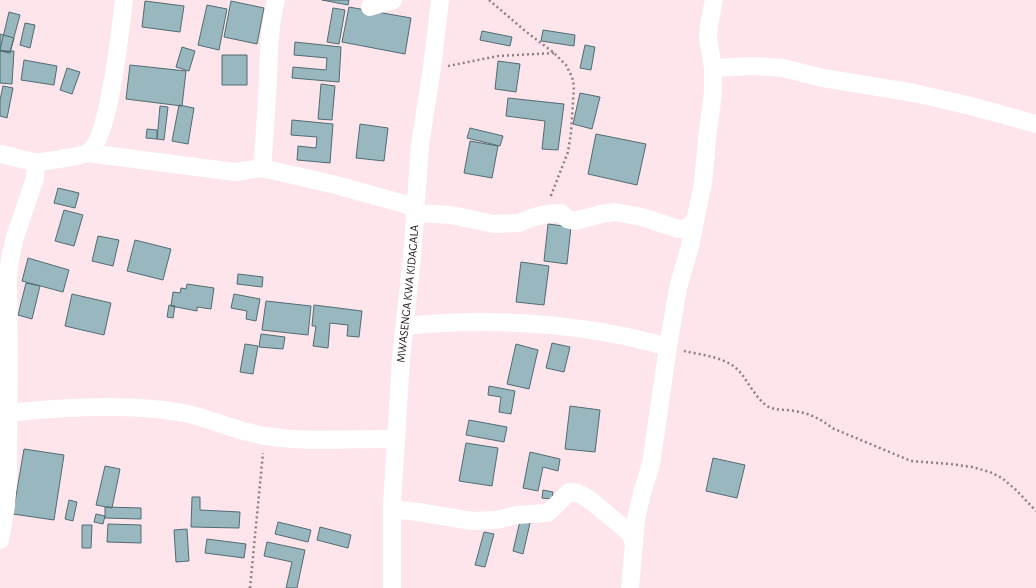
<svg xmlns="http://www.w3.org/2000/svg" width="1036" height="588" font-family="'Alegreya Sans',sans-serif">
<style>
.building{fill:#99b7be;stroke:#506c72}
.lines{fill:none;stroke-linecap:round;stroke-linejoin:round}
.path{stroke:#8f7e83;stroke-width:2.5;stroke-dasharray:2 3;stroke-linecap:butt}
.minor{stroke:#fff;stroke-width:18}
.labels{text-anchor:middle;stroke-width:3.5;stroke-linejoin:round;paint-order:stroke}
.street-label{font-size:12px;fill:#281d20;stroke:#fef8f9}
</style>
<rect width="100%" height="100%" fill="#fde5eb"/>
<path class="building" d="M322 0H349L348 5Z
M145 1 184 6 180 32 142 27Z
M231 1 264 8 257 44 224 37Z
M207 5 227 9 219 50 198 45Z
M349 7 411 18 405 54 342 42Z
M333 8 345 10 339 44 327 42Z
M9 12 20 15 10 52 0 50Z
M25 23 35 25 30 48 20 45Z
M543 30 575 35 574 46 541 41Z
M482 31 512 37 510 46 480 40Z
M0 34 14 38 10 53 0 51Z
M295 42 341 47 339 82 292 78 293 67 326 70 327 58 294 55Z
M585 45 595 47 591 70 580 68Z
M182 47 195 51 189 71 176 67Z
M0 51H14L12 84 0 83Z
M222 55H247V85H222Z
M24 60 57 66 54 85 21 80Z
M498 61 520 64 516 92 495 89Z
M130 65 186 71 182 106 126 99Z
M67 68 80 72 72 94 60 90Z
M321 84 335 86 332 120 318 119Z
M3 86 13 88 7 118 0 116V100Z
M580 93 600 97 592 129 573 124Z
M508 98 564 104 558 150 542 149 545 121 506 116Z
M179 105 194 108 188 144 172 141Z
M160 106 168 107 164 140 157 139Z
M292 120 333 124 330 163 297 160 298 146 316 148 317 137 291 135Z
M360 124 388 128 384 161 356 158Z
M470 128 503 136 500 146 467 138Z
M147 129 157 130V139L146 138Z
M596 134 646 144 637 185 588 174Z
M470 141 498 146 492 178 464 173Z
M58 188 79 193 75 208 54 203Z
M64 210 83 215 74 246 55 241Z
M548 224 571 227 567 264 544 261Z
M98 236 119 240 113 266 92 261Z
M135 240 171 249 163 280 127 271Z
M28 258 69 270 63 292 22 281Z
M521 262 549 266 544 305 516 302Z
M238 274 263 277 262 287 237 284Z
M26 283 40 286 32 319 18 315Z
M187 284 214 288 211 309 197 307V311L171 306 173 292 180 293 181 288 186 289Z
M72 294 111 303 104 335 65 326Z
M234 294 260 299 256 321 246 319 247 311 231 308Z
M266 301 311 306 308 335 262 330Z
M169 305 175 306 173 318 167 317Z
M314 305 362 311 359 337 347 336 348 325 330 323 328 348 313 346 316 326H312Z
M261 334 285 337 283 349 259 347Z
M552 343 570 347 564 372 546 368Z
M245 344 258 346 253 374 240 372Z
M516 344 538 350 529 389 507 384Z
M489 386 515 391 511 414 499 412 501 397 488 395Z
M570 406 600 410 595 452 565 449Z
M469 420 507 427 504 442 466 435Z
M466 443 498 448 492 486 459 481Z
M24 449 64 455 54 520 13 514Z
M530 452 560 459 558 471 543 467 538 491 523 488Z
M713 458 745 465 737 498 706 491Z
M105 466 120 469 112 508 96 505Z
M543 490 553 492 552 499 542 498Z
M192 497H200V510L240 512 239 528 191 527Z
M69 500 77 502 73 521 65 519Z
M105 507 141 508V519L105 518Z
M96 514 105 516 103 524 94 522Z
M520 521 530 523 523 554 513 551Z
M278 522 311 530 308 542 275 534Z
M108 524 141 525V543L107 542Z
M82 525H92L91 548H82Z
M320 527 351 535 348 548 317 540Z
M187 529 189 561 176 562 174 530Z
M484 532 494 534 485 567 475 565Z
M207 539 246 544 244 558 205 553Z
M267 542 305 550 297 588H286L292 562 264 556Z"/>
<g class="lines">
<path class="path" d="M489 0 524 30 554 53 566 65 572 77 574 86 571 133 568 152 550 198
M448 66 498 56 554 53
M684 351C702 355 727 357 740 372 749 383 755 397 767 406 775 411 785 409 794 411 809 413 821 419 832 428L911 461 950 464 972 467 990 472 1002 478 1016 490 1036 511
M250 588 263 453"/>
<g class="minor">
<path d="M370 7 393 0"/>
<path d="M713 68 754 66 783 68 823 78 914 93 975 107 1036 124"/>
<path d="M88 153 235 172 262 168 336 185 415 207"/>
<path d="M0 154C12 156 24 161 36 162 43 162 84 156 89 152 110 136 120 29 124 0"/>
<path d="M262 168C264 144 266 119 267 95 269 63 268 30 276 0"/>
<path d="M414 213 451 215 494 224 519 223 531 218 542 215 555 213H561L567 219 575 221 601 214 615 212 642 217 678 229 689 228 695 219"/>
<path d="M405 326C490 317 585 323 668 347"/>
<path d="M8 413C63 407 129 403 184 413 212 419 238 432 266 436 309 443 353 438 396 439"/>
<path d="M392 509 418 512 472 521 496 520 517 515 547 513 551 510 569 492H574L582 495 590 500 630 533 634 542"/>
<path d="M0 540 6 506 8 478 9 357 8 277 10 259 15 237 35 178 36 162"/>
<path id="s1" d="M392 588V505L401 358 412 257 420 145 432 68 440 0"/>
<path d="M630 588 636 519 642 493 651 464 668 347 678 288 690 246 703 183 707 139 713 92V68L708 39 709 25 714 0"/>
</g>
</g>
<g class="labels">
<g class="street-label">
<text dy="4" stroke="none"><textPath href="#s1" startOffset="295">MWASENGA KWA KIDAGALA</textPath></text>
</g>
</g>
</svg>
